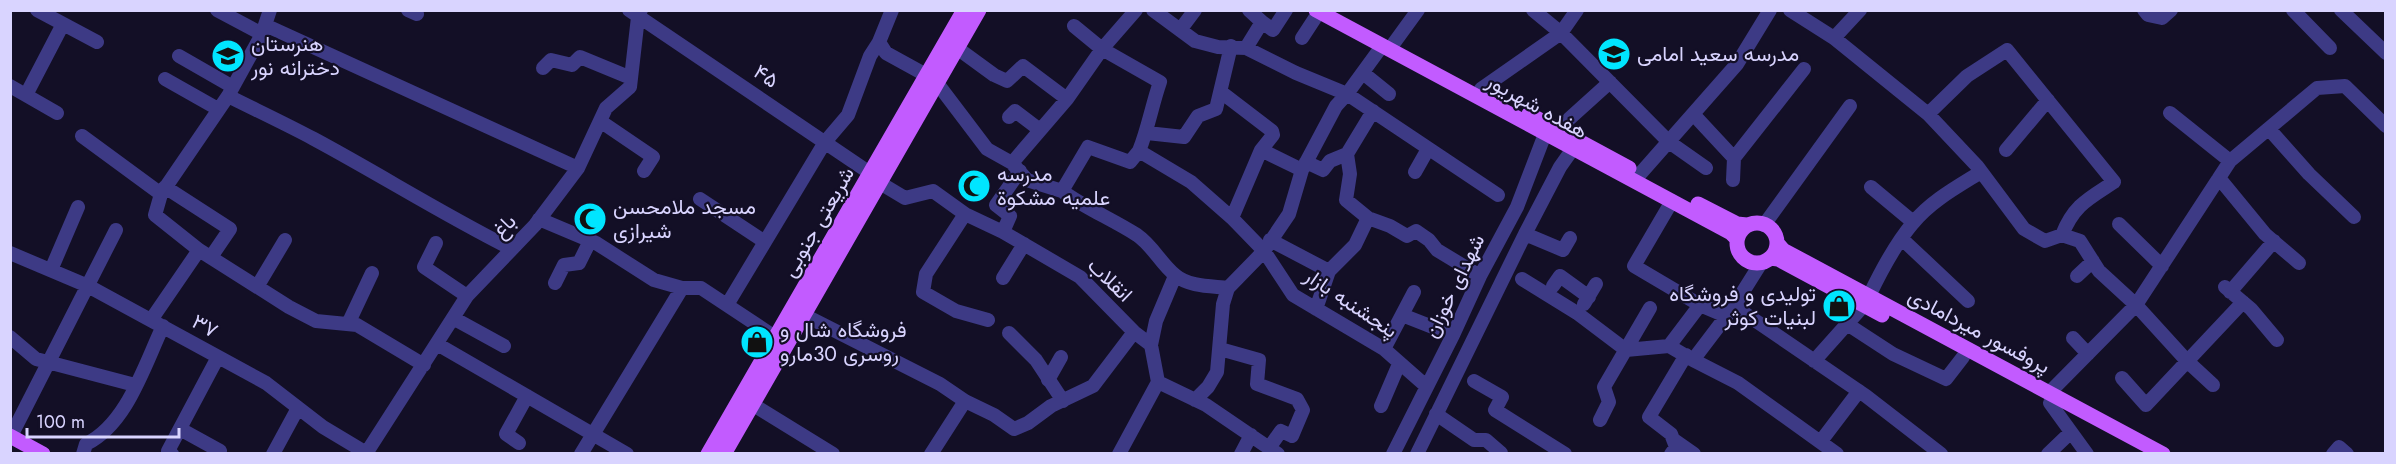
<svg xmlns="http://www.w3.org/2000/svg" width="2396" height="464" font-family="Jost,Vazirmatn,sans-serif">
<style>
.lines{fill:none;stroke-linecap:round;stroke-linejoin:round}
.minor{stroke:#3d3a85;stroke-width:14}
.major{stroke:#c25bff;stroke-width:15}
.labels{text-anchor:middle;stroke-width:4.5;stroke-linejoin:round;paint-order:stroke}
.poi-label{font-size:21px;fill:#d9d4ff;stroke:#130f26;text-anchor:start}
.street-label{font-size:21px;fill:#d9d4ff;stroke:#130f26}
</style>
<rect width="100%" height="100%" fill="#130f26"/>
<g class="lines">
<path class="minor" d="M37 10 97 42
M217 10 262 34
M408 10 417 14
M629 10 870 173
M892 10 879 42 886 53 926 75
M1153 10 1195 41 1218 47 1246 48 1296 73 1347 94 1498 195
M1533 10 1561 33 1669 142 1706 168
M1790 10 1834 38 1928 114 1977 166 2024 229 2045 241 2062 235 2080 241 2099 271 2136 305 2187 361 2213 385
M2144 10 2148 15 2162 18 2171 10
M2293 10 2330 48
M2341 10 2386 53
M1262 22 1273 30 1286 10
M265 25 578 168
M1074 26 1102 49 1160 82C1152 105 1148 129 1139 151
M1180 30 1195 10
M1302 38 1319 12
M1834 38 1860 10
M1394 43 1418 10
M957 48 994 75 1007 81 1023 66 1067 99
M1246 48 1262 22 1249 10
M179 56 233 87
M543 68 551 60 572 65 580 57 631 78
M1363 73 1389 94
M165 79 218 109
M937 83 987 149 1012 163 1067 99 1102 49 1136 10
M10 86 57 113
M1481 89 1561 33 1577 10
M1221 92 1272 131 1273 135 1261 150 1232 218
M26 95 63 24
M228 96C256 110 286 124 314 139 381 175 444 215 512 249
M1373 111 1347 154 1350 174 1346 200 1368 218 1390 226 1407 236 1416 231 1429 240 1437 250 1480 276
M2170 113 2230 161
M1928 114 1967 76 2007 50 2114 182C2088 199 2074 205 2062 235
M1694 115 1734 158 1733 180
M1009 117 1015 111 1040 130
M1569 119 1610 82
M600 121 653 157 644 171
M2269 129 2309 174 2354 217
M1147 133 1184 137 1198 116 1216 109 1231 46
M82 136 161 194
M1261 150 1302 170
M2006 150 2048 100
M1734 158 1804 69
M1306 162 1323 170 1330 161 1347 154
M1012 163 1027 180 1062 191 1088 147 1130 162 1139 151 1191 182 1232 218 1264 251 1293 295 1384 349 1426 386
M1415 172 1428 149
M1640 174 1737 64 1770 10
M2219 178 2265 234 2299 263
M880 183 905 198 933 191 965 214 1003 232 1080 277 1134 332 1151 345 1158 382 1206 405 1278 454
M165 187 230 229 211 257
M1871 187 1913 222
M1062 191C1085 208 1112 219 1137 235 1153 246 1161 264 1175 275 1189 287 1212 286 1228 288
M700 199 765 242
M1672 201 1634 266 1700 305 1726 316
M965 214 926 274 923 292 956 311 988 320
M539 219 596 243 654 280 682 288H701L775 337
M2119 224 2162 266
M1764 225 1850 106
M1003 232 1010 216 996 205 1020 171
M1525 234 1563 250 1570 238
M1902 239 1968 301
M1270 240 1329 271
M436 243 424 267 467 296
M199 250 289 307 316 321 357 325 424 365
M10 253 88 286 266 383 323 427 368 454
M51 270 78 207
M2077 276 2093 261
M1003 278 1024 244
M1522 279 1577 313 1626 350 1669 346 1693 360 1738 383 1837 454
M555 283 564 265 579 263 590 241
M1553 286 1560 276 1589 297
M257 287 285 240
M2225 287 2251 309 2277 340
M2230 292 2274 241
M1869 296C1881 271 1895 244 1913 223 1931 201 1957 187 1981 172
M1584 304 1596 284
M727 305 825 142 848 115 870 56 879 42
M1734 306 1761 263
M1316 309 1329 271 1355 245 1368 218
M804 315 940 384 965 401 994 415 1014 429 1028 423 1051 406 1093 386 1134 332
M1402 315 1453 335
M453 318 504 346
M151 320 199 250 155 215 161 194 228 96 262 34 270 10
M348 324 372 273
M1847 324 1893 354 1946 379 1963 357
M1009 333 1036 360 1063 401
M10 337 36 359 135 385
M2073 338 2088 354
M437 344 627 454
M1151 345 1156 321 1175 276
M1669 346 1700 305
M1220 349 1259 360 1257 384 1297 399 1303 410 1292 436 1281 431 1269 448
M1384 349 1414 292
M1693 360 1734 306 1866 396 1941 454
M1814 361 1864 305
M2122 378 2146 405 2243 302
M1048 380 1061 357
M1474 381 1502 397 1495 410 1565 454
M2049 393 2136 305 2230 161 2317 88 2345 86 2386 126
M1195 400 1208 387 1217 372 1223 304 1228 288 1264 251 1289 214 1302 170 1336 106 1347 94 1382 46
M2050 403 2087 454
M752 404 833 454
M1381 406 1399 364
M1436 414 1474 440H1486L1501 453
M1600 420 1609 402 1604 387 1650 308
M180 429 220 451
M11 436 116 230
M1674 440 1694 454
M1821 441 1859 391
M519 443 506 434 527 396
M367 452 467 296 535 225 578 168 606 108 630 87 638 17 641 10
M83 454 86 444C127 424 144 366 163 326
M172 454 168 451 218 357
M273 454 298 408
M581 454 682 288
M931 454 965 401
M1119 454 1158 382
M1241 454 1251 435
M1393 454 1453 335 1480 276 1517 207 1545 134
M1417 454 1525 234 1560 167 1572 150
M1671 454 1676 447 1671 434 1649 417 1686 355
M2048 454 2071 432
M2333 454 2339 447 2347 454"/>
<path class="major" d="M1316 10 1731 233 1737 239
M1529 114 1629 168
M1698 204 1737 224 1747 225
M1737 243a20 20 0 1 1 40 0a20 20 0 1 1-40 0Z
M1777 243 1783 250 2163 454
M1770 258 1778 259 1882 315
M10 436 43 454
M708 454 964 10
M724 454 979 10"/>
</g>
<defs>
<g id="school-disc" transform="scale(1.725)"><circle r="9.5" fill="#00e5ff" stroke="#130f26"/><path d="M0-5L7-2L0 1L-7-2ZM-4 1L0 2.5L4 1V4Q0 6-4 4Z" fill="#111"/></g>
<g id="mosque-disc" transform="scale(1.725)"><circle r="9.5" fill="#00e5ff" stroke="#130f26"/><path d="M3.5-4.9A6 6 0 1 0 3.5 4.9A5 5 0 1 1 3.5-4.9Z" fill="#111"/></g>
<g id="shop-disc" transform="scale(1.725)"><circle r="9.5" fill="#00e5ff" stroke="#130f26"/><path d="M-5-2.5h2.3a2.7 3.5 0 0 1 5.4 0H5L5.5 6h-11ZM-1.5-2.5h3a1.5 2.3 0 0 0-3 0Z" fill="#111"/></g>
</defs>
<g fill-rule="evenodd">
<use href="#school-disc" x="1614" y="54"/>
<use href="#school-disc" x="228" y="56"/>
<use href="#mosque-disc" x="974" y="186"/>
<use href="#mosque-disc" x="590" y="219"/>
<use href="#shop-disc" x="1839" y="306"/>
<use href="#shop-disc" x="757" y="342"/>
</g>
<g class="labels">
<g class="poi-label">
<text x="251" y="51">هنرستان<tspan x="251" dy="24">دخترانه نور</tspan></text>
<text x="1637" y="61">مدرسه سعید امامی</text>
<text x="997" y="181">مدرسه<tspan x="997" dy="24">علمیه مشکوة</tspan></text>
<text x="613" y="214">مسجد ملامحسن<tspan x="613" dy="24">شیرازی</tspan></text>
<text x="1816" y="301" text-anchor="end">تولیدی و فروشگاه<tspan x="1816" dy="24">لبنیات کوثر</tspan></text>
<text x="780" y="337">فروشگاه شال و<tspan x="780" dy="24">روسری 30مارو</tspan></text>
</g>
<g class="street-label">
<text transform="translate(766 76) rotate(34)" y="7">۴۵</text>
<text transform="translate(1537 106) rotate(29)" y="7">هفده شهریور</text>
<text transform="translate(818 222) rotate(-60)" y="7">شریعتی جنوبی</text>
<text transform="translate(504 226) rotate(-46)" y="7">باغ</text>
<text transform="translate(1110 280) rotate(44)" y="7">انقلاب</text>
<text transform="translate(1454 286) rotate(-64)" y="7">شهدای خوزان</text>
<text transform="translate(1351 303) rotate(34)" y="7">پنجشنبه بازار</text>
<text transform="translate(205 326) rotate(29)" y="7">۳۷</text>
<text transform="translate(1979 331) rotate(28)" y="7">پروفسور میردامادی</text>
</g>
</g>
<rect width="2396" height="464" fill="none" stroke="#d9d4ff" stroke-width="24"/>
<path d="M27 428v9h152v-9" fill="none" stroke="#d9d4ff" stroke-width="3"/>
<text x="36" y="428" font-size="18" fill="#d9d4ff" stroke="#130f26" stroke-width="4.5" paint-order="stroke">100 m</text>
</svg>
